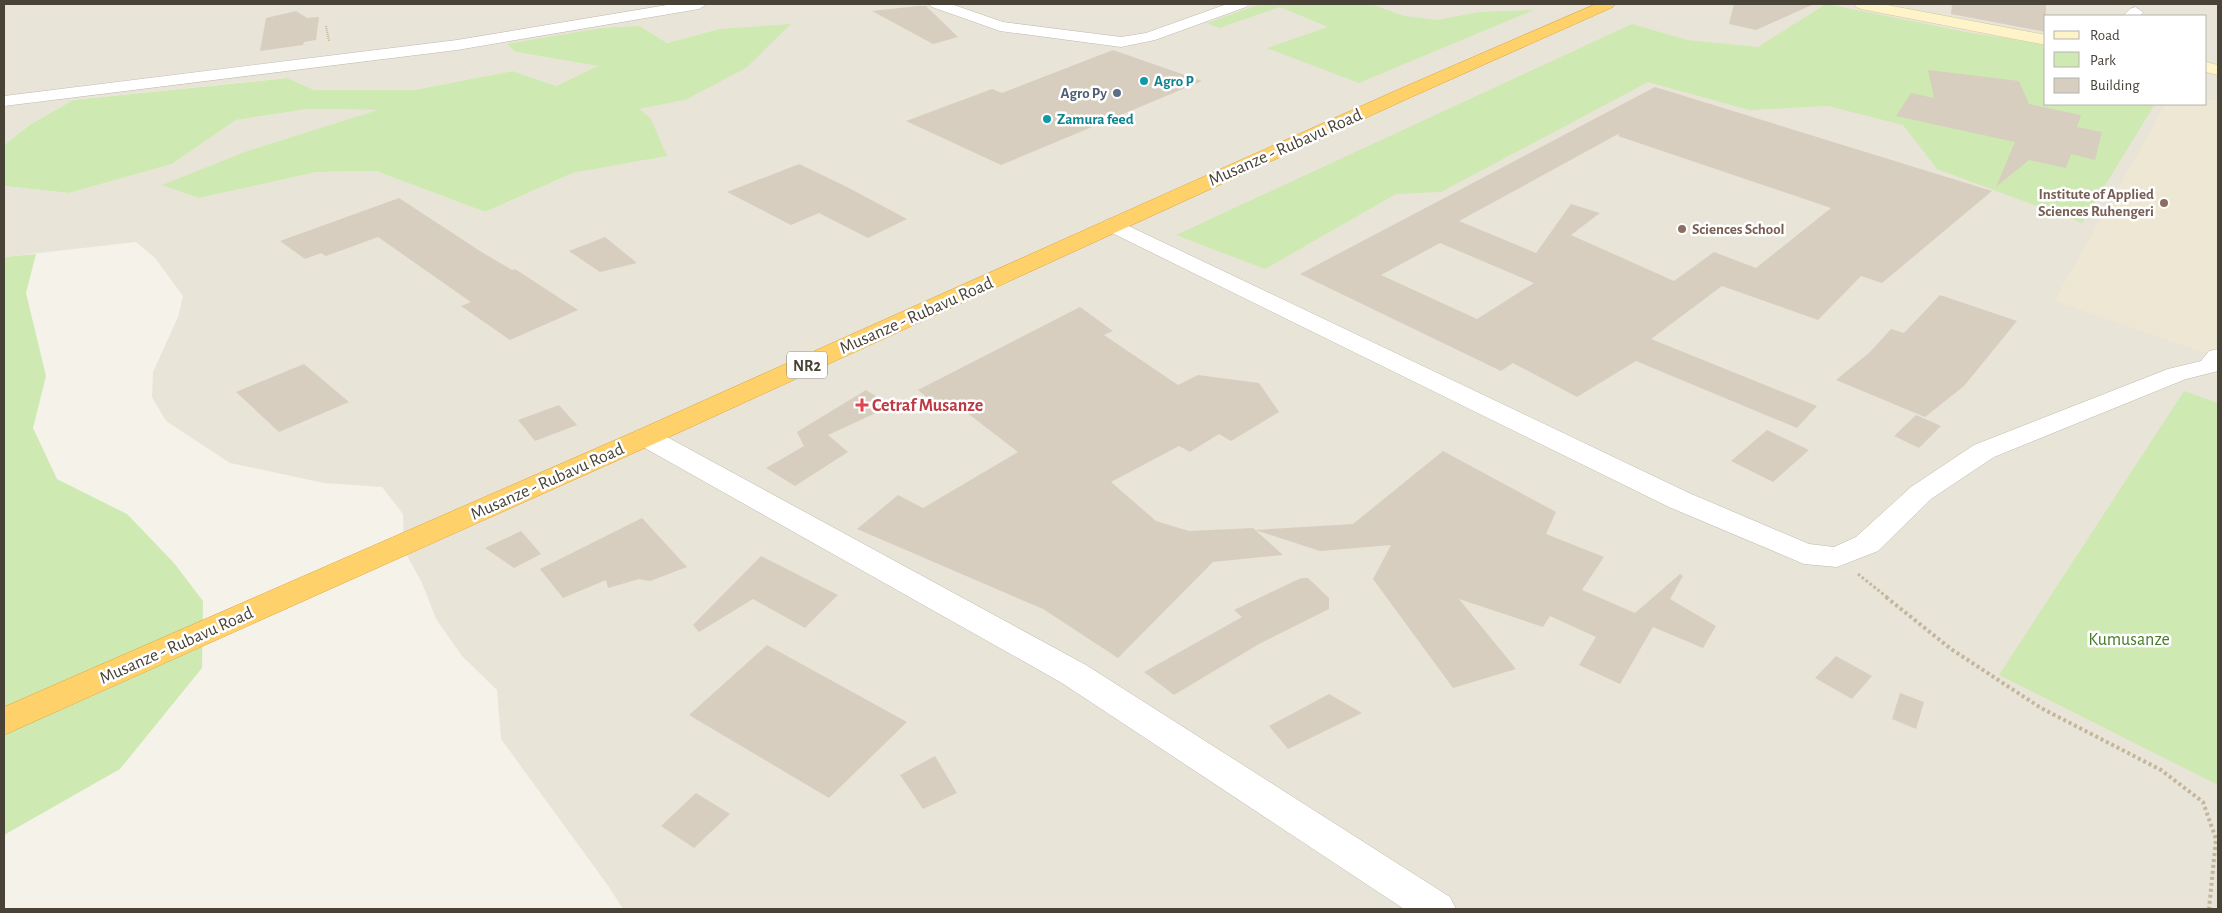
<svg xmlns="http://www.w3.org/2000/svg" width="2222" height="913" font-family="'Alegreya Sans',sans-serif">
<style>
.residential{fill:#e9e4d8;fill-rule:evenodd}
.education{fill:#eee7d3}
.green{fill:#cfe9b2}
.building{fill:#d7cebf;fill-rule:evenodd}
.lines{fill:none;stroke-linecap:round;stroke-linejoin:round}
.street-casing{stroke:#c1baac;stroke-width:1}
.secondary-casing{stroke:#d5c799;stroke-width:1}
.highway-casing{stroke:#dfa639;stroke-width:1}
.path-far2{stroke:#c3b69d;stroke-width:2;stroke-dasharray:1 1;stroke-linecap:butt}
.path-far1{stroke:#c3b69d;stroke-width:3;stroke-dasharray:2.5 2.5;stroke-linecap:butt}
.path{stroke:#c3b69d;stroke-width:4;stroke-dasharray:3 3;stroke-linecap:butt}
.street{fill:#fff;fill-rule:evenodd}
.secondary{fill:#fff3c9;fill-rule:evenodd}
.highway{fill:#ffd16b;fill-rule:evenodd}
.culture-dot{fill:#0f9aa8;stroke:#fff;stroke-width:2}
.service-dot{fill:#5c6f8a;stroke:#fff;stroke-width:2}
.education-dot{fill:#8d6e63;stroke:#fff;stroke-width:2}
.health-dot{fill:#e0444e;stroke:#fff;stroke-width:2}
.labels{text-anchor:middle;stroke-width:5;stroke-linejoin:round;paint-order:stroke}
.far-culture-label{font-size:15px;font-weight:bold;fill:#0d838f;stroke:#fff;text-anchor:start}
.far-service-label{font-size:15px;font-weight:bold;fill:#4e5e75;stroke:#fff;text-anchor:end}
.far-education-label{font-size:15px;font-weight:bold;fill:#785e54;stroke:#fff;text-anchor:end}
.shield{fill:#fff;stroke:#807b73;stroke-width:1}
.shield-label{font-size:16px;font-weight:bold;fill:#494337}
.street-label{font-size:18px;fill:#494337;stroke:#fff}
.health-label{font-size:18px;font-weight:bold;fill:#be3a42;stroke:#fff;text-anchor:start}
.park-label{font-size:18px;fill:#477c29;stroke:#fff}
</style>
<rect width="100%" height="100%" fill="#f5f2ea"/>
<path class="residential" d="M4 4H2218V909H623L609 887 501 739 497 690 462 656 436 619 422 583 404 550 403 514 382 487 324 483 230 463 166 421 152 397 153 372 178 317 183 296 155 258 136 242 4 257V186L69 193 172 164 236 120 308 109 380 110 250 150 199 198 317 172 376 171 485 212 573 173 666 156 651 120 640 109 685 100 719 29 667 43 640 26 516 52 599 66 556 86 513 71 414 90H314L286 78 73 100 31 124 4 145ZM2046 16H2206V104H2046Z"/>
<path class="education" d="M2206 99 2218 101V357L2054 301 2166 104H2206Z"/>
<path class="green" d="M1261 4H1371L1404 16 1437 20 1479 12 1534 10 1359 83 1267 48 1328 27 1280 7 1219 28 1207 23Z
M1826 4 1971 33 2046 44V104H2155L2082 223 1937 169 1903 125 1828 106 1749 110 1648 82 1441 192 1396 194 1265 269 1176 235 1632 24 1687 40 1758 47Z
M791 24 746 68 685 100 640 109 651 119 667 156 573 173 485 212 376 171 317 172 199 198 162 185 250 150 378 110 308 109 236 120 172 164 69 193 4 186V145L31 124 73 100 287 78 314 90H414L513 71 556 86 598 66 516 52 507 44 601 28 640 26 667 43 719 29Z
M36 254 26 293 46 376 33 428 57 479 127 514 174 563 203 601 202 668 120 769 4 835V257Z
M2184 391 2218 403V785L1999 675Z"/>
<path class="building" d="M1734 4H1814L1756 30 1729 24Z
M1952 4H2046V32L1951 14Z
M918 6H926L958 37 933 44 872 11Z
M296 11 307 18 319 17 316 40 304 42 303 45 260 51 266 18Z
M1113 50 1202 81 1001 165 906 121 992 89 1002 93Z
M1928 70 2019 81 2029 104 2081 115 2077 127 2102 132 2095 160 2071 154 2066 168 2029 160 1996 187 2015 142 1896 116 1911 93 1934 98Z
M1655 87 1992 191 1882 283 1861 276 1818 320 1722 286 1651 339 1817 406 1797 428 1636 361 1577 397 1513 363 1501 371 1300 274ZM1620 133 1618 136 1831 208 1756 268 1714 252 1674 281 1571 235 1600 213 1571 204 1536 253 1459 221ZM1440 243 1534 283 1477 319 1381 275Z
M799 164 847 187 907 219 868 238 819 213 791 225 727 192Z
M399 198 483 253 512 270 515 269 578 310 510 340 461 306 471 302 458 293 378 237 326 256 321 253 305 259 280 241Z
M605 237 637 263 600 272 569 251Z
M1940 295 2017 321 1964 386 1925 417 1836 380 1870 352 1891 329 1904 333Z
M1080 307 1113 331 1104 335 1178 385 1198 375 1259 383 1279 412 1231 441 1219 434 1190 452 1179 446 1111 482 1156 521 1189 531 1253 528 1283 555 1213 562 1118 658 1043 609 857 529 898 495 923 508 1018 452 953 402 937 406 918 390Z
M304 364 349 402 279 432 236 392Z
M866 390 891 406 828 435 848 452 795 486 766 468 804 446 797 432Z
M559 405 577 425 535 441 518 420Z
M1916 415 1941 426 1919 448 1894 436Z
M1767 430 1809 450 1773 482 1731 461Z
M1443 451 1556 512 1546 534 1604 557 1582 590 1635 613 1680 574 1683 576 1670 599 1716 626 1703 648 1653 627 1620 684 1579 665 1596 637 1550 616 1543 627 1459 599 1516 669 1453 688 1373 579 1391 545 1320 551 1255 530 1353 524Z
M642 518 687 567 650 581 639 579 608 588 606 580 563 598 540 569Z
M521 531 541 554 514 568 485 548Z
M761 556 838 595 805 628 753 599 699 632 693 625Z
M1301 578H1308L1329 598V609L1259 644 1174 695 1144 672 1242 617 1234 610Z
M767 645 907 722 829 798 689 715Z
M1836 656 1872 676 1852 699 1815 678Z
M1900 693 1924 702 1916 729 1892 719Z
M1329 694 1362 713 1288 749 1269 726Z
M935 756 957 793 923 809 900 775Z
M696 793 730 814 694 848 661 826Z"/>
<g class="lines">
<g class="street-casing">
<path id="street" d="M673 4H707L699 9 457 50 4 106V96L457 40Z
M929 4H951L1003 22 1121 37 1146 33 1227 4H1249L1246 7 1155 40 1121 47 1000 31 932 7Z
M2135 7 2143 12 2140 16H2123L2130 9Z
M1114 219 1689 493 1809 544 1834 547 1856 537 1911 487 1974 445 2168 369 2201 361 2209 351 2218 349V371L2186 379 1994 457 1931 499 1878 551 1837 567 1804 564 1669 507 1106 230 1103 225 1106 220Z
M646 429 656 431 1086 665 1450 897 1456 909H1404L1062 683 636 443 633 437 636 431Z"/>
</g>
<g class="secondary-casing">
<path id="secondary" d="M1854 4H1882L2046 35V45L1861 9 1856 7Z
M2206 62 2218 65V75L2206 72Z"/>
</g>
<g class="highway-casing">
<path id="highway" d="M1596 4H1616L1613 7 1407 99 656 443 4 735V707L636 431 1395 91Z"/>
</g>
<path class="path-far2" d="M326 26 329 41"/>
<path class="path-far1" d="M1858 574 1888 598"/>
<path class="path" d="M1886 597 1951 649 2041 708 2161 770 2203 802 2216 839 2209 909"/>
<use href="#street" class="street"/>
<use href="#secondary" class="secondary"/>
<use href="#highway" class="highway"/>
</g>
<g class="culture-dot">
<circle cx="1144" cy="81" r="5"/>
<circle cx="1047" cy="119" r="5"/>
</g>
<circle class="service-dot" cx="1117" cy="93" r="5"/>
<g class="education-dot">
<circle cx="2164" cy="203" r="5"/>
<circle cx="1682" cy="229" r="5"/>
</g>
<path class="health-dot" d="M859.5 397.5h5v5h5v5h-5v5h-5v-5h-5v-5h5z"/>
<g class="labels">
<g class="far-culture-label">
<text x="1154" y="86">Agro P</text>
<text x="1057" y="124">Zamura feed</text>
</g>
<g class="far-service-label">
<text x="1107" y="98">Agro Py</text>
</g>
<g class="far-education-label">
<text x="2154" y="199">Institute of Applied<tspan x="2154" dy="17">Sciences Ruhengeri</tspan></text>
<text x="1692" y="234" text-anchor="start">Sciences School</text>
</g>
<rect class="shield" x="787" y="351.5" width="40" height="27" rx="4"/>
<g class="shield-label">
<text x="807" y="371">NR2</text>
</g>
<g class="street-label">
<text transform="translate(1285 147) rotate(-24)" y="6">Musanze - Rubavu Road</text>
<text transform="translate(916 315) rotate(-24)" y="6">Musanze - Rubavu Road</text>
<text transform="translate(547 481) rotate(-24)" y="6">Musanze - Rubavu Road</text>
<text transform="translate(176 645) rotate(-24)" y="6">Musanze - Rubavu Road</text>
</g>
<g class="health-label">
<text x="872" y="411">Cetraf Musanze</text>
</g>
<g class="park-label">
<text x="2129" y="645">Kumusanze</text>
</g>
</g>
<rect width="2222" height="913" fill="none" stroke="#494337" stroke-width="10"/>
<rect x="2044" y="15" width="162" height="90" fill="#ffffff" stroke="#b6b4af"/>
<rect x="2054" y="31" width="25" height="8" fill="#fff3c9" stroke="#b6b4af"/>
<text x="2090" y="40" font-size="15" fill="#494337">Road</text>
<rect x="2054" y="52" width="25" height="15" fill="#cfe9b2" stroke="#b6b4af"/>
<text x="2090" y="65" font-size="15" fill="#494337">Park</text>
<rect x="2054" y="78" width="25" height="15" fill="#d7cebf" stroke="#b6b4af"/>
<text x="2090" y="90" font-size="15" fill="#494337">Building</text>
</svg>
